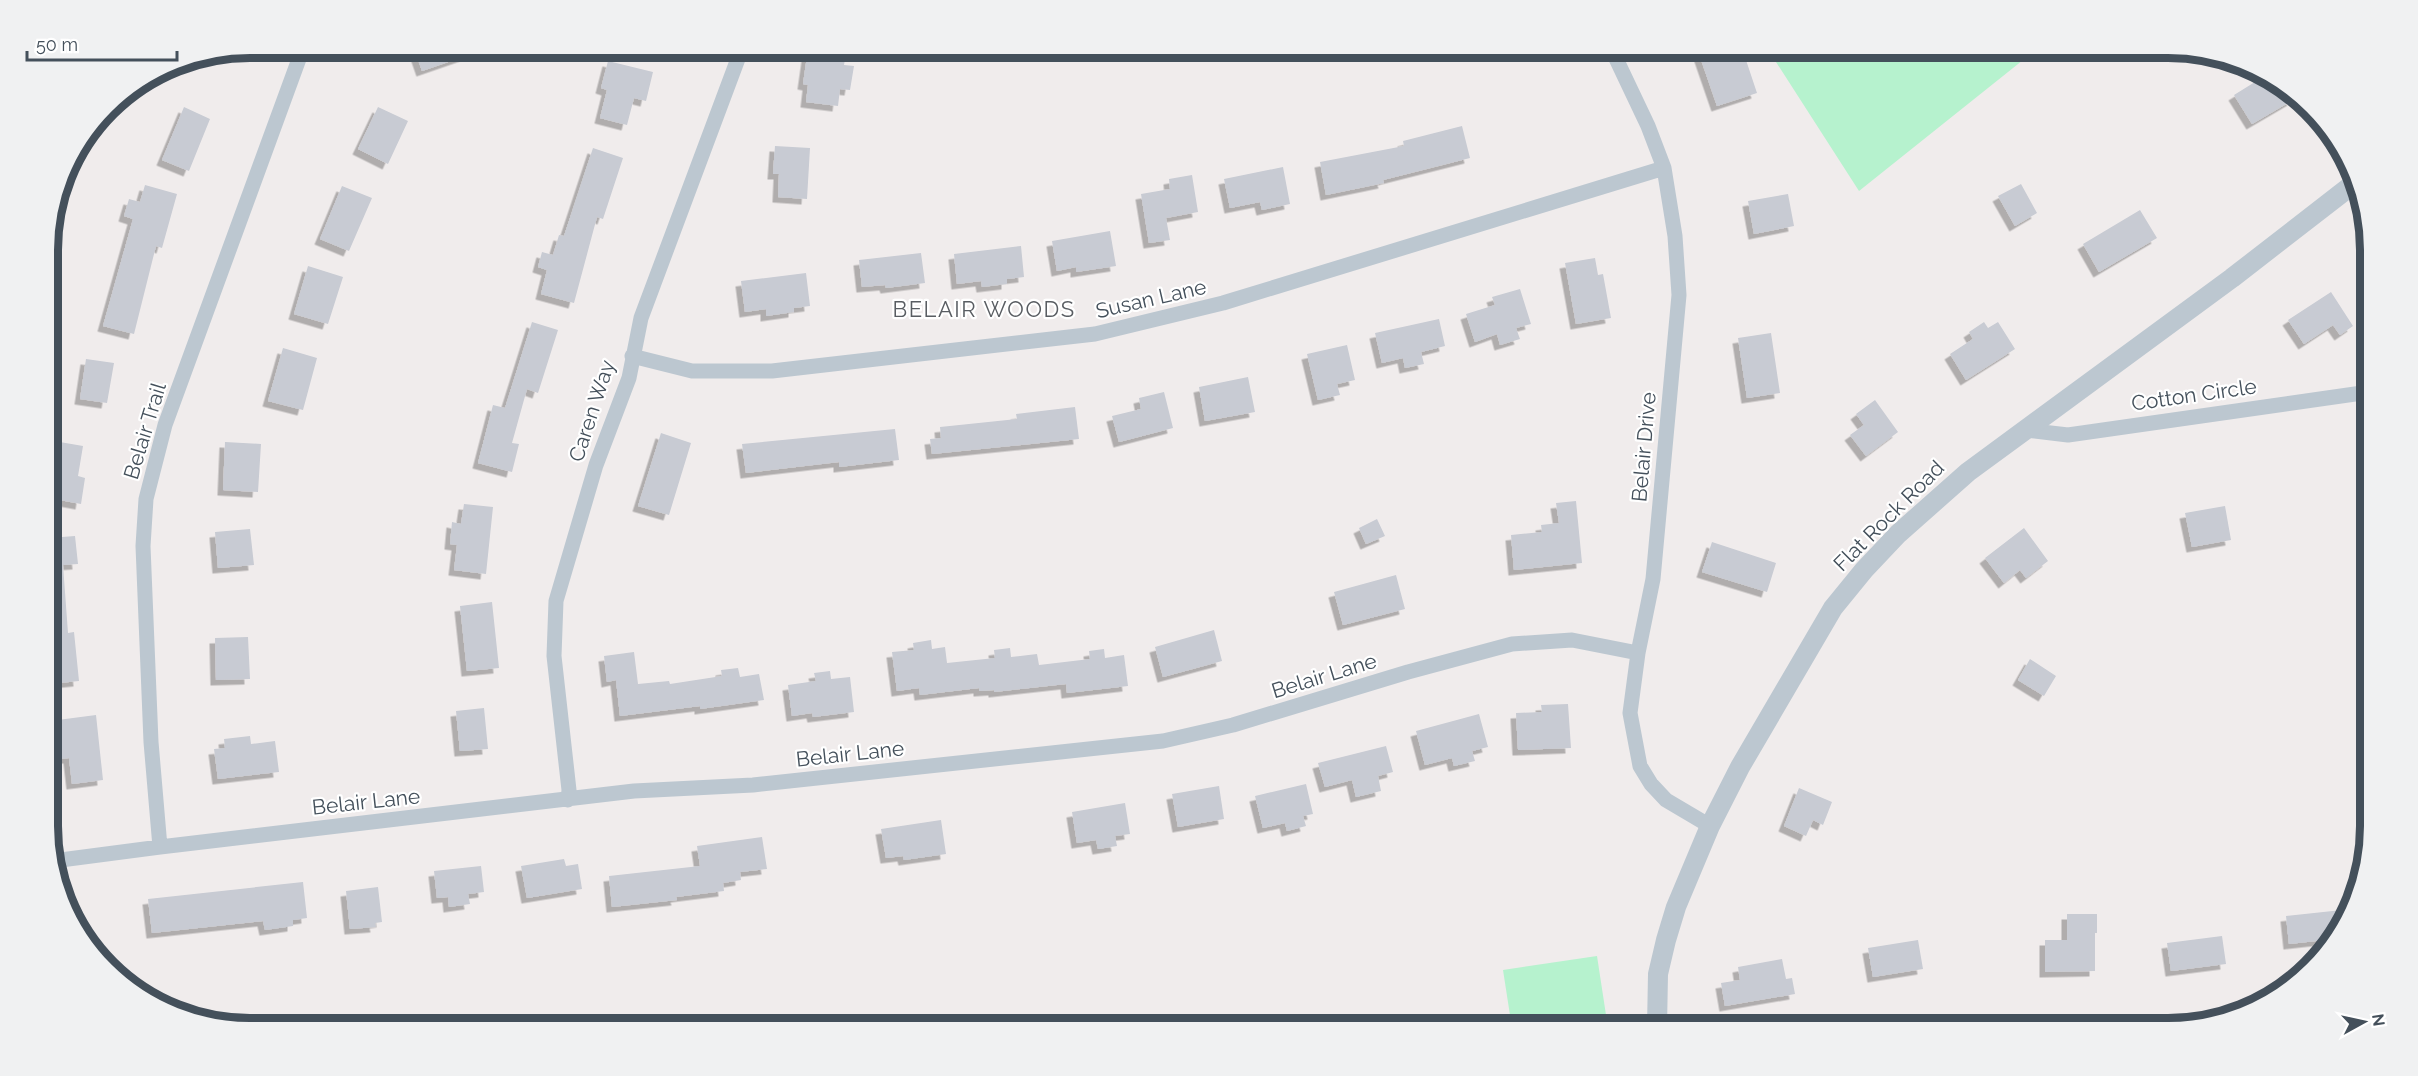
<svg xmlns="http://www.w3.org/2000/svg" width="2418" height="1076" font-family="Raleway,sans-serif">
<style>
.green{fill:#b6f2ce}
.building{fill:#c8cbd3;filter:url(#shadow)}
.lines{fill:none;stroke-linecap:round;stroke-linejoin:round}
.minor{stroke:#bcc7d0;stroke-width:15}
.tertiary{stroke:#bcc7d0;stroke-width:20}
.labels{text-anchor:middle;stroke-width:4.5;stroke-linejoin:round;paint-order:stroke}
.street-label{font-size:21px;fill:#44505b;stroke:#fff}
.neighbourhood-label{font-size:22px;letter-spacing:1.5px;fill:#595d62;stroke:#fff}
.rim{fill:none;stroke:#44505b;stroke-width:8}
</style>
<defs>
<filter id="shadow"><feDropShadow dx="-5.5" dy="5.5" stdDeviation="0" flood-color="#0004"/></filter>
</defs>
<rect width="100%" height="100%" fill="#f0ecec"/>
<path class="green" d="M1767 48H2038L1859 191Z
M1597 956 1608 1028H1512L1503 970Z"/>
<path class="building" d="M414 48H479L480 51 422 71Z
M814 48H847L844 65 854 66 850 90 840 89 838 106 806 102 808 85 803 84 807 56H813Z
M1697 48H1742L1757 93 1717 106Z
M608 61 653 72 646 101 634 98 627 125 600 118 607 90 601 88Z
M2263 77 2293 100 2252 124 2234 95Z
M184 107 210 119 189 171 162 160Z
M378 107 408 121 388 164 358 149Z
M1462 126 1470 158 1383 180 1384 183 1326 195 1320 162 1404 146 1403 141Z
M775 146 810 148 807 199 778 197 779 174H773Z
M593 148 623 158 603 219 597 217 574 303 541 294 547 270 538 267 542 252 553 255 559 235 564 236Z
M1283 167 1290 204 1262 210 1260 202 1230 208 1224 179Z
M1192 175 1198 212 1166 218 1170 240 1149 243 1141 194 1170 189 1169 179Z
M2021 184 2037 213 2015 226 1998 196Z
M145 185 177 194 162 248 156 246 134 334 103 326 133 219 124 216 129 199 140 202Z
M342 186 372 198 349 251 320 239Z
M1788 194 1794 226 1754 234 1748 201Z
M2140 210 2157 238 2099 272 2083 244Z
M1110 231 1116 266 1076 272V267L1057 271 1052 241Z
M1021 246 1024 277 1007 279V284L982 287 981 281 957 284 954 254Z
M921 253 925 283 886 288 885 285 862 287 859 260Z
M1595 258 1598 275 1603 274 1611 318 1576 324 1565 263Z
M308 266 343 277 328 324 294 314Z
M806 273 810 306 794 308V312L766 316V309L745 312 741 281Z
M1520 289 1531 324 1516 328 1520 339 1500 345 1497 334 1475 342 1466 314 1495 305 1492 297Z
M2331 292 2353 326 2340 335 2333 325 2304 344 2288 320Z
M1439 319 1445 346 1421 352 1424 364 1405 368 1403 358 1382 363 1375 333Z
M532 322 558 330 538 393 527 389 512 443 519 444 512 472 478 463 493 405 505 408Z
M1984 322 1988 328 1998 322 2015 349 1966 380 1950 354 1973 339 1969 332Z
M1771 333 1780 393 1747 398 1738 338Z
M1347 345 1355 380 1337 384 1340 395 1318 400 1307 354Z
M283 348 317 358 303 410 268 401Z
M86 359 114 363 107 403 80 399Z
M1248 377 1255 412 1205 421 1199 387Z
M1164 392 1173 428 1119 442 1112 416 1141 409 1139 398Z
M1875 400 1898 432 1866 456 1850 435 1864 425 1856 414Z
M1075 407 1079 439 932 454 930 439 941 438 940 427 1017 419 1016 414Z
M895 429 899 460 839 467V462L746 473 742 444Z
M661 433 691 443 669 515 638 506Z
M54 441 83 446 78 476 85 478 81 504 49 498V469Z
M225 442 261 444 258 492 223 490Z
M1576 501 1582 563 1514 570 1511 535 1542 532 1541 525 1559 523 1556 503Z
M464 504 493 507 486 574 454 570 457 545 450 544 452 522 461 524Z
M2225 506 2231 540 2192 547 2185 513Z
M1377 519 1385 536 1366 544 1359 528Z
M2024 528 2048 561 2026 578 2020 570 2004 583 1985 558Z
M250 529 254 565 218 568 215 532Z
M75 536 78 564 63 565 68 633 74 632 79 681 49 684V538Z
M1712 542 1776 563 1767 592 1702 572Z
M1396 575 1405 609 1343 625 1334 592Z
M492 602 499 668 467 671 460 606Z
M1214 630 1222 661 1163 677 1155 647Z
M248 637 250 679 216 680 215 638Z
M931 640 932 649 945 647 947 663 995 658 994 650 1010 648 1011 657 1037 654 1039 665 1090 659 1089 651 1104 649 1105 658 1124 655 1128 686 1067 693 1066 684 994 692V690L979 691V688L920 695 919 688 897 691 892 652 914 650 913 643Z
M634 652 638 684 669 681 670 684 722 676 721 670 738 668 740 677 759 674 764 700 700 709V706L620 716 616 680 607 682 604 656Z
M2030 659 2056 676 2044 696 2018 680Z
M830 671 831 679 850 677 854 712 813 717 812 713 792 716 788 685 816 681 814 673Z
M1568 704 1571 748 1518 750 1516 713 1542 712 1541 705Z
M484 708 488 749 460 751 456 711Z
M1479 714 1488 747 1472 751 1475 761 1454 766 1452 758 1425 765 1416 731Z
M96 715 103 780 72 784 69 758 60 759 58 742 51 743 50 721Z
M250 736 251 744 275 741 279 772 218 779 214 749 225 748 224 739Z
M1386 746 1393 772 1378 776 1381 791 1356 797 1352 780 1325 787 1318 763Z
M1306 784 1313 814 1303 816 1306 826 1287 831 1285 823 1263 828 1255 796Z
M1219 786 1224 819 1178 827 1172 794Z
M1799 788 1832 802 1823 825 1813 820 1806 836 1784 826Z
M1125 803 1130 834 1115 836 1117 846 1098 849 1096 840 1077 843 1072 812Z
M941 820 946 854 904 860 903 856 886 858 881 829Z
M762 837 767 869 740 872 741 880 723 883 724 891 676 897 677 900 612 907 609 876 700 866 697 846Z
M564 859 566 866 578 864 582 889 527 898 521 866Z
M481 866 484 892 468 894 470 904 449 907 448 897 437 898 434 871Z
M303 882 307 918 293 920V926L265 930 263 921 152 933 148 899Z
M378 887 382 922 375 923 376 927 350 929 346 891Z
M2342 910 2343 923 2334 939 2289 944 2286 916Z
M2067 914H2097V933H2095V971L2045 972V940H2067Z
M2222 936 2226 964 2171 971 2167 943Z
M1918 940 1923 969 1873 977 1868 948Z
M1782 959 1786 979 1792 978 1795 994 1725 1006 1721 983 1740 980 1738 967Z"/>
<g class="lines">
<path class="minor" d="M1611 48 1648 126 1664 168 1675 236 1679 295 1653 579 1638 653 1630 713 1640 766 1651 784 1666 800 1710 826
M632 356 692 371H772L1095 334 1223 303 1664 168
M2026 430 2068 435 2369 392
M568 800 569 790 554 656 556 601 596 465 629 378 641 318 742 48
M160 847 151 742 143 546 146 499 165 425 303 48
M53 861 160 847 634 791 753 785 1163 741 1233 725 1408 672 1512 644 1572 640 1638 653"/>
<path class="tertiary" d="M1657 1028 1658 974 1666 940 1676 907 1710 826 1740 767 1833 608 1864 570 1898 534 1968 472 2232 278 2352 185"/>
</g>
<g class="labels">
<g class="street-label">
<text transform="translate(1151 299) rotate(-13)" y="7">Susan Lane</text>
<text transform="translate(2194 395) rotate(-8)" y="7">Cotton Circle</text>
<text transform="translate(592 411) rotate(-72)" y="7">Caren Way</text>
<text transform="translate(145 431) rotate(-73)" y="7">Belair Trail</text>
<text transform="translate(1644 447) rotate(-85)" y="7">Belair Drive</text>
<text transform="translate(1889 516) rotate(-45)" y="7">Flat Rock Road</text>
<text transform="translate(1324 676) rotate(-17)" y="7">Belair Lane</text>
<text transform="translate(850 754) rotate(-6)" y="7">Belair Lane</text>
<text transform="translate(366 802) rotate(-6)" y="7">Belair Lane</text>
</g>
<g class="neighbourhood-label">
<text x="984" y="317">BELAIR WOODS</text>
</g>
</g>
<path d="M0 0H2418V1076H0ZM250 58H2168A192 192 0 0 1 2360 250V826A192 192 0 0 1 2168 1018H250A192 192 0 0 1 58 826V250A192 192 0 0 1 250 58Z" fill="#f0f1f2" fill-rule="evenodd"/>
<path class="rim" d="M250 58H2168A192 192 0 0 1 2360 250V826A192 192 0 0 1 2168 1018H250A192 192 0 0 1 58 826V250A192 192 0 0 1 250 58Z"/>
<g transform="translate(2364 1022) rotate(82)" stroke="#ffffff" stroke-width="4.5" paint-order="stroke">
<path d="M0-4.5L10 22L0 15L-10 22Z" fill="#44505b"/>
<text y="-9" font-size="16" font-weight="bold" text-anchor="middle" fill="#44505b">N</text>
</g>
<path d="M27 51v9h150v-9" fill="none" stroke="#44505b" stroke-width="3"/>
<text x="36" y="51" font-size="18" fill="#44505b" stroke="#ffffff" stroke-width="4.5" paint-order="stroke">50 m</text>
</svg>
